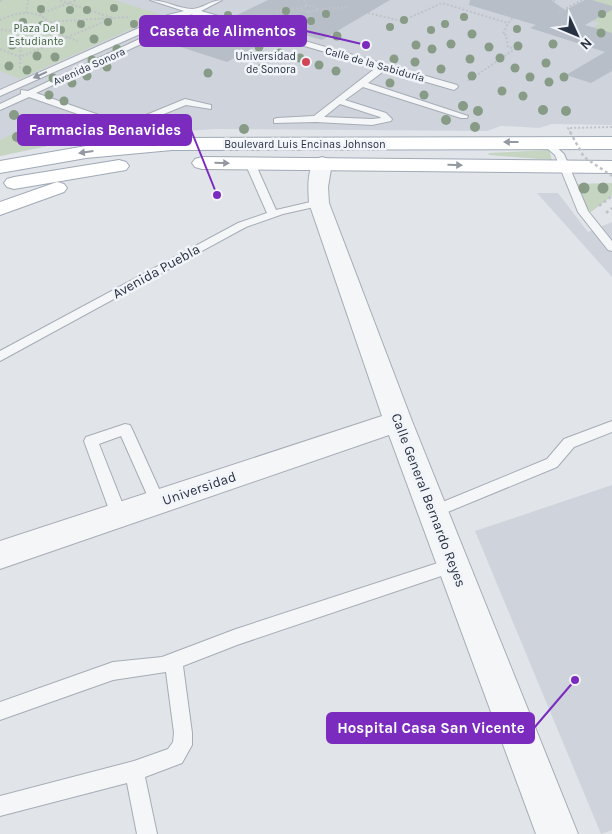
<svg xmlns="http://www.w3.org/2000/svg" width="612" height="834" font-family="Karla,sans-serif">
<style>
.built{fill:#cfd4dc}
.green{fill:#c6d4c2}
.building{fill:#b8bec8}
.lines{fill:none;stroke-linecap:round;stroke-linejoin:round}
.lane-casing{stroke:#a6acb5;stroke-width:2}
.street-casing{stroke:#a6acb5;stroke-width:2}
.primary-casing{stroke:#a0a9b6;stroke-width:2}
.path-far1{stroke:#bfc3c9;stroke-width:2;stroke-dasharray:2 2;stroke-linecap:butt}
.path{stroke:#bfc3c9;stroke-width:2.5;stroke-dasharray:3 3;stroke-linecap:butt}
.lane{fill:#f4f6f8;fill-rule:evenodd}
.street{fill:#f4f6f8;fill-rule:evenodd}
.primary{fill:#fff;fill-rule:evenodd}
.path-bridge-far1{stroke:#bfc3c9;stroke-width:2;stroke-dasharray:2 2;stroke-linecap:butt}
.path-bridge{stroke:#bfc3c9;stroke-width:2.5;stroke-dasharray:3 3;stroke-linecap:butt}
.tree{fill:#879b87}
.oneway{fill:#8e949e}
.oneway2{fill:#9498a1}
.poi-dot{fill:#d14556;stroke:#f1f4f8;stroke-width:2}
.labels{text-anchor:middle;stroke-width:5;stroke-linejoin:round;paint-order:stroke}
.far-park-label{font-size:11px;fill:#3d5f36;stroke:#f1f4f8}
.far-poi-label{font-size:11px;fill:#293243;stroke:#f1f4f8;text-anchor:end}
.far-street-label{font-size:11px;fill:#293243;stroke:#f1f4f8}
.street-label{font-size:14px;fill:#293243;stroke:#f1f4f8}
.leader{fill:none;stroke:#7b2cbf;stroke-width:2}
.callout-dot{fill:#7b2cbf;stroke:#f1f4f8;stroke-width:2}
.callout{fill:#7b2cbf;stroke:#7b2cbf;stroke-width:2}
.callout-label{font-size:15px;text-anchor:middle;font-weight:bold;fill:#fff}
</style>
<rect width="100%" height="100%" fill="#e1e5ea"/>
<path class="built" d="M0 0H612V125L552 124 539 128 501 126 487 131 214 129 101 138 52 145 0 156Z
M537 193H558L588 232 612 222V277Z
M612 485V830L601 834 475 531Z"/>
<path class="green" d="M0 0H114L162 15 20 79 0 71Z
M592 0H612V51L576 37 600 23 592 21 604 4Z
M44 118 101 138 52 145 0 156V140Z
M549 150 552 160 489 155 488 153Z
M612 183V196L591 212 587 209 577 184Z"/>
<path class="building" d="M268 0H390L322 40 287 30 282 33 231 18Z
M470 0H551L565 10 585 0H592L612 6V10L585 25 612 33V71L591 83 566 75 605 52 530 28 536 25 469 5Z
M220 23 271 38 227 62 162 41 197 25 210 29Z"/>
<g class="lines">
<g class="lane-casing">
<path id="lane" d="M150 0C165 0 179 9 192 9 202 9 211 0 222 0L201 11 457 85 458 87 454 90 385 70 368 83 468 116 467 118H461L363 87 345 100 386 113 392 119 391 121 372 125 316 122 274 123V119L277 118 314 116 377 67 201 16 36 93 119 122 134 120 185 99 211 105V109L186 105 139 124 118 128 29 97 0 110V104L21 94V90L28 91 193 14 174 19 0 96V90L168 15 184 11ZM340 104 380 117 381 118 372 119 324 117Z
M537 140 554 145 564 154 588 211 612 241V251L608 250 578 212 555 155 548 149 534 145V141Z
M250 160 255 163 276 210 319 200 324 203 323 205 283 214 246 227 0 361V351L238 223 267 213 245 163Z
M612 421V432L574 447 557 467 438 516 433 518 428 516 425 512 428 508 547 459 564 439Z
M125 424 130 425 132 429 165 502 162 506 157 508 152 506 121 436 99 444 127 515 124 519 119 521 114 519 111 515 84 441 86 437Z
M453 558 459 560 461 565 459 570 237 645 183 666 192 733V745L182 763 145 777 157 834H137L127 783 0 816V796L134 761 168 749 173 742 174 733 166 672 113 680 0 720V702L113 662 162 657 236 629Z"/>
</g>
<g class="street-casing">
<path id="street" d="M322 157 329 159 332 163 328 187 329 203 412 421 578 834H536L389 435 0 569V541L382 416 309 203C308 189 307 171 315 159Z"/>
</g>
<g class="primary-casing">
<path id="primary" d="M612 137V149L172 150 86 158 0 173V161L86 146 172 138Z
M202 157 612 161V173L202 169 195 167 192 163 195 159Z
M119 160 126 162 129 166 126 170 14 189 7 187 4 183 7 179 14 177Z
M57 182 64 184 67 188 64 192 0 215V202Z"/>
</g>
<path class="path-far1" d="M304 0 308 6
M0 1 3 0
M553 1 555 0
M305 6H313L317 10 308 12 300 9Z
M317 9 349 7
M276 11 301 8
M308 12 315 23
M559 12 582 0
M26 13 28 0
M368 13 402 21 442 3 508 23
M40 14 77 0
M0 20C15 13 32 9 46 19L44 24C30 32 15 33 0 29
M46 22 129 17
M39 27 78 41
M0 49 20 57 113 18 58 0
M20 68 21 32
M468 81 515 49 508 47 506 35 503 34 508 23 513 18"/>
<path class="path" d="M599 206 612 196
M606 213 612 208"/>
<use href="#lane" class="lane"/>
<use href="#street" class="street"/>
<use href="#primary" class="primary"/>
<path class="path-bridge-far1" d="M571 133 568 128 612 127"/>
<path class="path-bridge" d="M570 132 584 157 612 176"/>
</g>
<g class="tree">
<circle cx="114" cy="8" r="4"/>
<circle cx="41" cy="9" r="4"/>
<circle cx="70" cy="10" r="4"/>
<circle cx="87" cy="10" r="4"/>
<circle cx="286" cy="11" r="4"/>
<circle cx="326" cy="14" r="4"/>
<circle cx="602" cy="14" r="4"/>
<circle cx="228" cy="15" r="4"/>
<circle cx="464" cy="17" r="4"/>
<circle cx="272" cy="19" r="4"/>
<circle cx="404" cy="20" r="4"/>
<circle cx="311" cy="21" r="4"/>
<circle cx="23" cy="22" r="4"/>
<circle cx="108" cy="22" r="4"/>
<circle cx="81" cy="24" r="4"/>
<circle cx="134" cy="24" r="4"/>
<circle cx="445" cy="24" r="4"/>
<circle cx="42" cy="25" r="4"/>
<circle cx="390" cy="27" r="4"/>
<circle cx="517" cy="29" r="4"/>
<circle cx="61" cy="30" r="4"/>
<circle cx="431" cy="30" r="4"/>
<circle cx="601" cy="33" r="4.5"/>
<circle cx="472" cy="34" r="4.5"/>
<circle cx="337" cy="36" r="4.5"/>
<circle cx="94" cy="39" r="4.5"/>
<circle cx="451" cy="44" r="4.5"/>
<circle cx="553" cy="44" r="4.5"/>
<circle cx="12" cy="45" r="4.5"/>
<circle cx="416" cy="45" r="4.5"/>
<circle cx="518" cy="46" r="4.5"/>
<circle cx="259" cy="47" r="4.5"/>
<circle cx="489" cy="47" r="4.5"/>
<circle cx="117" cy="49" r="4.5"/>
<circle cx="432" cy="49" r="4.5"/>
<circle cx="280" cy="53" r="4.5"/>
<circle cx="37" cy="56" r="4.5"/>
<circle cx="55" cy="57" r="4.5"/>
<circle cx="300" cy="58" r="4.5"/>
<circle cx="500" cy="58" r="4.5"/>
<circle cx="394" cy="59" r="4.5"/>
<circle cx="470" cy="59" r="4.5"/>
<circle cx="92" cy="60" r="4.5"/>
<circle cx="415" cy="62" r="4.5"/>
<circle cx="546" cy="63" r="4.5"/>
<circle cx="319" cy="65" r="4.5"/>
<circle cx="9" cy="66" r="4.5"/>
<circle cx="107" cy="67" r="4.5"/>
<circle cx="515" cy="68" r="4.5"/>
<circle cx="260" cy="69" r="4.5"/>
<circle cx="441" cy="69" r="4.5"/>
<circle cx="27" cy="70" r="4.5"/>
<circle cx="336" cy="71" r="4.5"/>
<circle cx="208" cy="73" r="4.5"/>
<circle cx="87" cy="76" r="4.5"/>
<circle cx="472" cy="76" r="4.5"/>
<circle cx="530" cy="77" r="4.5"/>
<circle cx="564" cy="77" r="4.5"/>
<circle cx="53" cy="78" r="4.5"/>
<circle cx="549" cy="82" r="4.5"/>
<circle cx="72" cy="83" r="4.5"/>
<circle cx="390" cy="83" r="4.5"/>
<circle cx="502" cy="91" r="4.5"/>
<circle cx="49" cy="95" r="4.5"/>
<circle cx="424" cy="95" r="4.5"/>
<circle cx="523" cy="96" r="4.5"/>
<circle cx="64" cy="101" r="4.5"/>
<circle cx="463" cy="106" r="5"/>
<circle cx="543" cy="110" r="5"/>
<circle cx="478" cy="111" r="5"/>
<circle cx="566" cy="111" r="5"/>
<circle cx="14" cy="115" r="5"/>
<circle cx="446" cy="120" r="5"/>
<circle cx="475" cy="127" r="5"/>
<circle cx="244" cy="129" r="5"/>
<circle cx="17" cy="137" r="5"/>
<circle cx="46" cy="140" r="5"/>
<circle cx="584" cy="188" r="5.5"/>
<circle cx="603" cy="188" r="5.5"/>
</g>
<defs><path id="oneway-solid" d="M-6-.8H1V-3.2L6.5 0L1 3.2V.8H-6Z" transform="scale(1.25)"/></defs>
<use class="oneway" href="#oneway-solid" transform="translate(40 75) rotate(156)"/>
<g class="oneway2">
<use href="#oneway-solid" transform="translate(511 142) rotate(180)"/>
<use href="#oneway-solid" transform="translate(86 152) rotate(172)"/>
<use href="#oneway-solid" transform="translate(222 163) rotate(1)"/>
<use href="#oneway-solid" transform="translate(455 165) rotate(1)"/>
</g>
<circle class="poi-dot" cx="306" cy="62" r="5"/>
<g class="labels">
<g class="far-park-label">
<text x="36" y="32">Plaza Del<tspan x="36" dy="13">Estudiante</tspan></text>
</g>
<g class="far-poi-label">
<text x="296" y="60">Universidad<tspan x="296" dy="13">de Sonora</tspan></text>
</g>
<g class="far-street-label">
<text transform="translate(375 64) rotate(16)" y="4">Calle de la Sabiduría</text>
<text transform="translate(89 66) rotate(-24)" y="4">Avenida Sonora</text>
<text x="305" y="148">Boulevard Luis Encinas Johnson</text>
</g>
<g class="street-label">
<text transform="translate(156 271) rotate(-29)" y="5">Avenida Puebla</text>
<text transform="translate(199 488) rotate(-19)" y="5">Universidad</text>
<text transform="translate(429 500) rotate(69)" y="5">Calle General Bernardo Reyes</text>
</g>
</g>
<path class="leader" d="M366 45L306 31M217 195L191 130M575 680L534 728"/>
<g class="callout-dot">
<circle cx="366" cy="45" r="5"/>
<circle cx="217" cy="195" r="5"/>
<circle cx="575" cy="680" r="5"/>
</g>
<g class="callout">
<rect x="140" y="16" width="166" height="30" rx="5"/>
<rect x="18" y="115" width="173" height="30" rx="5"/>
<rect x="327" y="713" width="207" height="30" rx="5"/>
</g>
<g class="callout-label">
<text x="223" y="36">Caseta de Alimentos</text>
<text x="105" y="135">Farmacias Benavides</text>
<text x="431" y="733">Hospital Casa San Vicente</text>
</g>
<g transform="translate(577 35) rotate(134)" stroke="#f1f4f8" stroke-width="4" paint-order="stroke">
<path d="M0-4L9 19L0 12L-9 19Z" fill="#293243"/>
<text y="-8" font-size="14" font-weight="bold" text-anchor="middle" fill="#293243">N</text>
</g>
</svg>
